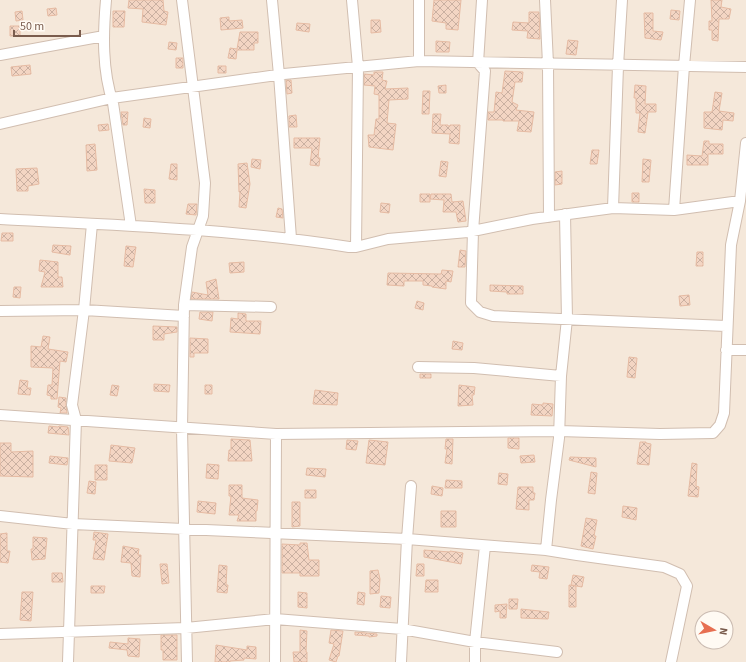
<svg xmlns="http://www.w3.org/2000/svg" width="746" height="662" font-family="'Source Sans 3',sans-serif">
<style>
.residential{fill:#f5e8da;fill-rule:evenodd}
.building{fill:url(#building-cross-hatch);stroke:#e6bba3}
.lines{fill:none;stroke-linecap:round;stroke-linejoin:round}
.minor-casing{stroke:#d1beb0;stroke-width:12}
.minor{stroke:#fff;stroke-width:10}
</style>
<defs>
<pattern id="building-cross-hatch" width="8" height="8" patternUnits="userSpaceOnUse"><rect width="8" height="8" fill="#f3d5c3"/><path d="M0 0l8 8M0 8l8-8" fill="none" stroke="#cab0a1"/></pattern>
</defs>
<rect width="100%" height="100%" fill="#fdf6ec"/>
<path class="residential" d="M0 0H746V662H0ZM702 618H726V642H702Z"/>
<path class="building" d="M129 0H163L164 11 168 12 166 25 142 22 143 9 128 8Z
M434 0H461L458 30 446 29V23L432 21Z
M711 0H722L721 7 731 9 729 19H719L718 41 712 40V30H709V21H712Z
M56 8 57 15 48 16 47 9Z
M671 10 680 11 679 20 670 19Z
M22 11 23 20 16 21 15 12Z
M113 11H125L124 27H113Z
M529 12H539L540 39 527 38 528 31 512 30 513 22 529 23Z
M644 13H653V31L663 32 661 40 645 38Z
M229 17V21L242 20 243 28 221 30 220 18Z
M371 20H380L381 32 371 33Z
M297 23 310 24 309 32 296 30Z
M10 26H20V36H10Z
M240 32H258V43H254V50H237L236 59 228 58 230 48 237 49Z
M568 40 578 41 576 55 566 54Z
M436 41 450 42 449 52H436Z
M169 42 177 43 176 50 168 49Z
M176 58H183V68H176Z
M30 65 31 74 12 76 11 67Z
M218 66H226V73H218Z
M505 71 523 72 522 82H515L512 102 518 105 516 110 534 112 531 132 517 131 519 121H503V120H488V112H494L496 92 502 93Z
M374 72H383L382 80 387 81 385 89 408 88V99L389 100 387 123 396 124 393 150 369 147 368 135H374L376 119H379V95L374 94 375 86 364 85V74L374 75Z
M286 80H291L292 93 287 94Z
M446 85V93H439L438 86Z
M635 85 646 86 645 104H656V112H648L645 133 638 132 640 113H636V98H634Z
M423 91H430L429 114H422Z
M715 92 722 93 719 111 734 113 733 121 723 120 722 130 704 128V112H712Z
M121 112H128L127 125H123Z
M433 114H441L440 125H448V126H450V125H460L459 144 449 143 450 134 432 133Z
M296 115 297 127H289V116Z
M144 118 151 119 150 128 143 127Z
M108 124 109 130 99 131 98 125Z
M294 138H320L318 158H320L319 166 310 165 312 148H294Z
M704 141H709V144H723V154H708V165H687V155L702 156Z
M95 144 97 170 87 171 86 145Z
M592 150H599L597 164H590Z
M252 159 261 160 260 169 251 167Z
M643 159 651 160 649 182H642Z
M441 161 448 162 446 177 439 176Z
M247 163 250 184 246 208 239 207 240 192H239L238 164Z
M171 164H177V180L169 179Z
M37 168 39 184 28 186V191H17L16 169Z
M562 171V184L555 185V172Z
M144 189 155 190V203H145Z
M632 193H639V202H632Z
M420 194H430V202H420Z
M431 194H451L452 202 463 201 466 221 458 222 456 212H443L444 200 430 199Z
M381 203 390 204 389 213 380 212Z
M188 204H197L196 215 186 214Z
M278 208 282 209 283 218 276 217Z
M2 233H13V241H1Z
M53 245 71 246 70 255 52 252Z
M126 246 136 247 133 267 124 266Z
M460 250 466 251 465 267H458Z
M697 252H703V266H696Z
M40 260 58 262V277H62L63 287H41L45 272 39 271Z
M244 262V272L230 273 229 263Z
M442 270 453 271 451 282 446 281V289L432 287V286L423 285V281H404V286L387 285 388 273 441 274Z
M216 279 219 299H191L192 292 208 295 206 282Z
M490 285 523 286V294H507V292L490 291Z
M14 287H21L20 298 13 297Z
M689 295 690 305 680 306 679 296Z
M417 301 424 303 423 310 415 308Z
M200 312H213L212 321 199 319Z
M238 313 246 314V321H261L260 334 230 332 231 318 238 319Z
M153 326 177 327V332L164 334V340H153Z
M43 336 50 337 48 349 68 352 66 362 60 361 57 399H51V396L47 395 48 385H52L53 368 31 367V346L41 347Z
M190 338 208 339V353H194V357H190Z
M453 341 463 343 462 350 452 349Z
M629 357 637 358 635 378 627 377Z
M420 374H431V378H420Z
M20 380 28 381 27 388H31L30 395 18 394Z
M154 384 170 385 169 392 154 391Z
M112 385 119 386 117 396 110 395Z
M205 385H212V394H205Z
M459 385 475 387 474 395H472L473 405 458 406Z
M315 390 338 393 337 405 313 404Z
M59 397 66 398V404L67 413H60L61 408 58 407Z
M543 403 553 404 552 416 531 415 532 404 543 405Z
M49 426 58 427 59 426 68 427 69 435 48 433Z
M508 438H519V449L508 448Z
M231 439 250 440 252 461H228L229 450H231Z
M446 439H453L452 464 445 463 447 449H445Z
M347 440 358 441 356 450 346 449Z
M369 440 388 442 385 465 366 463Z
M640 442H646V443L651 444 649 465 637 464Z
M0 443H11V452L33 451V477L0 476Z
M111 445 135 448 132 463 109 461Z
M534 455 535 462 521 463 520 456Z
M50 456 68 458 67 465 49 463Z
M570 457 596 458V467L569 460Z
M692 463 697 464 696 486 699 487 698 497 688 496Z
M207 464 219 465 218 479 206 478Z
M95 465H107V480H95Z
M307 468 326 469 325 477 306 475Z
M591 472 597 473 595 494 588 493Z
M499 473 508 474 507 485 498 484Z
M446 480 462 481V488H445Z
M89 481 96 482 95 494 87 493Z
M229 485H242V498L258 500 257 511H256V521H237L239 515H229L231 496H229Z
M432 486 443 488 442 496 431 494Z
M518 487H533V493H535L534 500H529V510L516 509Z
M305 490H316V498H305Z
M198 501 216 503 215 514 197 512Z
M292 502H300V526L292 527Z
M623 506 637 508 636 520 622 517Z
M441 511H456V527H441Z
M586 518 597 520 594 536H596L593 549 581 546Z
M94 532 108 534 104 560 93 559 96 540H93Z
M7 533V551H10L8 563 0 562V534Z
M33 537 47 538 45 559 32 560 31 549H33Z
M300 543H307L309 560H319V576H300V573H282V544L300 545Z
M123 546 139 549 138 555H141L140 577 132 576 131 563 121 562Z
M424 550 450 552V551L463 553 461 564 424 557Z
M160 564H167L169 583 162 584Z
M417 564H424V576H416Z
M219 565 227 566 226 585H228L227 593 217 592Z
M532 565 549 567 547 579 539 578 540 572 531 571Z
M378 570 380 579 379 593 370 594V571Z
M52 573H62L63 582H52Z
M573 575 584 577 582 587 571 585Z
M426 580H438V592H425Z
M569 585 576 586V607H569Z
M91 586H105L104 593H91Z
M22 592H33L31 621 20 620Z
M298 592 307 593V608L298 607Z
M358 592 365 593 364 605 357 604Z
M381 596 391 597 390 608 380 607Z
M509 599H518L517 609H509Z
M507 604 506 618H500V611L495 612V605Z
M521 609 549 612 548 619 521 618Z
M300 630 307 631 306 652H307V662H294L293 652H300Z
M331 630 343 631 339 656H338L336 662 329 660 334 644 329 643Z
M355 632 377 634V636L369 637V636L355 635Z
M161 635H177V660H163V650H161Z
M128 638 140 639 139 657 128 656 127 650 109 648 110 642 128 644Z
M216 645 247 650V646L256 647V659L244 658V660L230 661V662H215Z"/>
<g class="lines">
<g class="minor-casing">
<path id="minor" d="M106 0C103 34 102 70 113 103L131 226
M182 0 205 183 203 216 192 247 184 305 182 429 187 662
M272 0 279 75 291 238
M352 0 358 67 356 247
M482 0 478 63 485 71 473 231 471 303 480 312 493 316 726 326
M545 0 548 64 549 217
M0 55 104 36
M419 61V0
M0 124 112 98 284 74 419 61 746 67
M613 208 618 66 622 0
M674 210 684 66 690 0
M0 219C117 225 234 229 349 247H356L388 239 468 232 532 219 613 208 674 210 740 201
M184 305 271 307
M0 311 84 310 184 316
M726 350H746
M418 367 474 368 561 376
M0 415 276 434 559 431 660 434 713 433 720 425 724 413 731 245 740 201 746 143
M0 516 73 524 407 539 546 550 577 555 664 567 680 574 687 586 671 662
M546 550 551 500 559 438 561 376 567 319 565 214
M0 634 186 628 275 619 402 629 475 642 557 652
M68 662 76 420 72 405 84 310 92 224
M275 662 276 434
M401 662 407 539 411 486
M475 662V642L485 546"/>
</g>
<use href="#minor" class="minor"/>
</g>
<g transform="translate(714 630) rotate(99)"><circle r="19" fill="#fffaf3" stroke="#cabbb1"/>
<path d="M0-3L7 15L0 10L-7 15Z" fill="#e76f51"/>
<text y="-6" font-size="11" font-weight="bold" text-anchor="middle" fill="#7a5c4d">N</text>
</g>
<path d="M14 30v6h66v-6" fill="none" stroke="#7a5c4d" stroke-width="2"/>
<text x="20" y="30" font-size="12" fill="#7a5c4d" stroke="#fffaf3" stroke-width="3" paint-order="stroke">50 m</text>
</svg>
